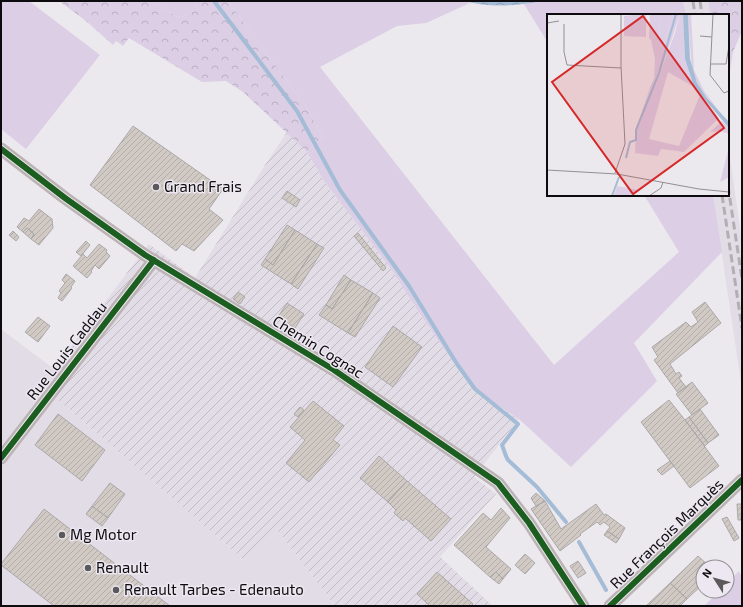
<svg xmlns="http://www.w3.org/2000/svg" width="743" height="607" font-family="'Exo 2',sans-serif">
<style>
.built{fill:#e2dce7}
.industrial{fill:url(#industrial-furrows)}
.green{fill:#dbcee5}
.forest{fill:url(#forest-crowns)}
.water{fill:url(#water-waves)}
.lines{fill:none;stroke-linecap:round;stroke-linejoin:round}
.stream{stroke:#a5bcd7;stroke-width:4}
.building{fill:url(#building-hatch);stroke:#aba9aa}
.minor{stroke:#bcb3b4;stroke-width:13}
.rail{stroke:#b2aeb1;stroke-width:3;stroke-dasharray:8 4;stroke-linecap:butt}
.cycleway-casing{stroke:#ece7f0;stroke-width:8}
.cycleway{stroke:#1b5e20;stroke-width:6}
.poi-dot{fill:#5b595c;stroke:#ece7f0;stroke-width:1.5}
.labels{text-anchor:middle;stroke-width:3;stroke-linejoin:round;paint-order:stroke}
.poi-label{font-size:15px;fill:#0d0b0e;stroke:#ece7f0;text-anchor:start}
.street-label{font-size:15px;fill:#0d0b0e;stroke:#ece7f0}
.inset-river{fill:none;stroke:#a5bcd7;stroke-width:2}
.inset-road{fill:none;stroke:#939094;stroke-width:1}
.view{fill:#d62828;fill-opacity:0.15;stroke:#d62828;stroke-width:2}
.inset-edge{fill:none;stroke:#0d0b0e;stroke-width:2}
</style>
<defs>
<pattern id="industrial-furrows" width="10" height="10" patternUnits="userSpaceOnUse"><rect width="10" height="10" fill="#e2dce7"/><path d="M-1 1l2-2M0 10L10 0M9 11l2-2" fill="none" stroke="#c1bbc5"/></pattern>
<pattern id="forest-crowns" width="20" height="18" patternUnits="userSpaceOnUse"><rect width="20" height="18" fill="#dbcee5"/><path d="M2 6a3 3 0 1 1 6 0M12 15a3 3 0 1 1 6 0" fill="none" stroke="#bbb0c3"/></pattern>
<pattern id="water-waves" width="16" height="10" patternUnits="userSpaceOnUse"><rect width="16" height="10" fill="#a5bcd7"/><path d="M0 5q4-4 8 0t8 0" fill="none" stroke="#8da0b7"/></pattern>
<pattern id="building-hatch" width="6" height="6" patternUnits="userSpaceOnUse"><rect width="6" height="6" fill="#d1c9c4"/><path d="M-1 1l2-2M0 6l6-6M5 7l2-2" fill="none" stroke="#b2aba7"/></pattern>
</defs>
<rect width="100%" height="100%" fill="#ece9ee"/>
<path class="built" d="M683 1H708L710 15H686Z
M728 143 742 242V389L713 195H728Z
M1 329 54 369 57 399 244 560 278 531 335 606H1Z"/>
<path class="industrial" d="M287 132 307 152 324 181 392 270 416 308 472 389 519 419 474 477 496 494 440 557 493 606H335L278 531 244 560 57 399 54 369 149 244 195 278 265 165Z"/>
<path class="green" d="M2 1H29L100 55 26 149 1 129Z
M153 1H195L198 9 179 18Z
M228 1H464L470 3 426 23 397 26 320 67 554 365 679 252 644 195H713L722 252 634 343 657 381 571 467 519 419 472 389 416 308 392 270 324 181 307 152 323 137 306 107Z
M543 1H683L686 15H548V43L524 4Z
M739 571 742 578V606H704L719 591H727V583Z"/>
<path class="forest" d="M59 1H153L179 18 198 9 195 1H228L306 107 323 137 307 152 243 92 226 81 202 82 129 38 123 46 116 41 113 45 86 21Z
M708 1H742V31L733 52 730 71 728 72V15H710Z"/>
<path class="water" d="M464 1H543C517 6 490 8 464 1Z"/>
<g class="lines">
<path class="stream" d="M214 1 297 111 340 190 409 286 457 364 475 389 518 424 502 445 506 456 508 460 537 487 566 522
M579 542 606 590"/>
</g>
<path class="building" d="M133 126 223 189 209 209 223 220 194 251 182 244 176 251 90 185Z
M287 191 300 200 296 207 282 198Z
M39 209 52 219 53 228 39 245 31 239 34 234 27 228 23 232 17 227 24 218 29 221Z
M287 225 295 230 273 265 265 259Z
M27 228 34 234 31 239 23 232Z
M295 230 317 244 291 284 261 265 265 259 273 265Z
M13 231 19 237 16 241 9 235Z
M358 233 386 268 383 271 354 236Z
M86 241 90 245 81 256 76 252Z
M99 244 107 250 106 252 110 256 99 269 95 265 91 271 92 272 87 278 73 266 83 254 87 258Z
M317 244 324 248 298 289 291 284Z
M66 274 75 281 71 287 72 288 62 301 58 298 61 293 59 291 65 283 62 280Z
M344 275 351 280 332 309 326 305Z
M351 280 373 293 348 333 319 315 326 305 332 309Z
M238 292 245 297 240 304 233 299Z
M373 293 380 298 355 337 348 333Z
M705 302 721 323 670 364 676 374 679 372 682 376 679 378 686 387 678 393 654 360 658 357 652 347 686 322 691 327 698 322 692 312Z
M287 303 304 314 295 328 278 317Z
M38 317 50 326 38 342 25 332Z
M393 326 422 347 393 387 365 367Z
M692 382 708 403 692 415 676 394Z
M669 400 685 420 719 466 690 488 641 422Z
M313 401 344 426 333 440 340 445 309 482 286 463 305 440 290 427Z
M300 407 304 410 298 417 294 414Z
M700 409 719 435 708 443 689 417Z
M58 414 105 450 82 481 35 445Z
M689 417 708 443 705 446 685 420Z
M379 456 407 481 388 502 360 478Z
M670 461 674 466 662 475 657 470Z
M407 481 451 519 431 541 405 518 403 521 394 513 396 510 388 502Z
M110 483 125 494 108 518 92 506Z
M536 493 545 501 536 506 531 498Z
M545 501 561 529 596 504 604 515 606 514 625 528 619 539 607 531 610 527 604 522 600 525 597 522 580 534 581 535 560 551 531 509Z
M737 504H742L741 520H738Z
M92 506 108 518 102 526 86 514Z
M501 508 510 518 486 547 511 569 503 579 496 572 490 577 454 545 483 513 491 520Z
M44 509 170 606H54L1 565V564Z
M727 517 739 538 734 541 722 519Z
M607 531 619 539 616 543 604 535Z
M525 554 535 563 525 574 515 565Z
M698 556 710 567H703V584L687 599 670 583Z
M578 561 586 573 578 578 570 566Z
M437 572 473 604 471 606H430L417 594Z
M496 572 503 579 499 584 490 577Z
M670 583 687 599 680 606H646Z"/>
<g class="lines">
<path class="minor" d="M1 149 65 198 145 255 334 370 498 483 529 523 583 606
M1 458 154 260
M610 606 742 480"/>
<path class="rail" d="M693 1 695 15
M700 1 702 15
M728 186 742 279
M722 195 742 328"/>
<g class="cycleway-casing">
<path id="cycleway" d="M1 149 65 198 145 255 334 370 498 483 529 523 583 606
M1 458 154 260
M610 606 742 480"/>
</g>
<use href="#cycleway" class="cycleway"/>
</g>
<g class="poi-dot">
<circle cx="156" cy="187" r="4"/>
<circle cx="62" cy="535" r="4"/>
<circle cx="88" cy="568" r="4"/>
<circle cx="116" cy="590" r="4"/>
</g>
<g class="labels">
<g class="poi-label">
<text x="164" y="192">Grand Frais</text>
<text x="70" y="540">Mg Motor</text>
<text x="96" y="573">Renault</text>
<text x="124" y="595">Renault Tarbes - Edenauto</text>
</g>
<g class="street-label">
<text transform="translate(318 347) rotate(32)" y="5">Chemin Cognac</text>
<text transform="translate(67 351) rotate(-52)" y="5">Rue Louis Caddau</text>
<text transform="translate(667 534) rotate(-44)" y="5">Rue François Marquès</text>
</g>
</g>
<g transform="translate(547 14)">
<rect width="182" height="182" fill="#ece9ee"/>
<path d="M99 0V23L77 22V2ZM112 0H126L116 33 113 31ZM133 0H136L138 45 147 73 121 58 102 125 132 132 153 81 172 104 137 138 114 135 111 142 88 139 89 115 104 71 107 65H111L128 19ZM182 133V163L173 168ZM70 172 91 176 87 182H67Z" fill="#dbcee5"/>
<path d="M103 0H112L113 31 116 33 126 0H133L111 66 107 65 108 45 104 26 102 24ZM141 0H144L147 56 157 77 175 101 154 77 145 57ZM175 107 182 114V120L173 117 163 118Z" fill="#dbcee5"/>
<path d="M136 0H141L143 45 150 69 159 83 182 108V114L147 73 138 45Z" fill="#a5bcd7"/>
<path class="inset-river" d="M79 144 83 128 89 126V116L112 59 129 0M65 182 72 163"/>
<path class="inset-road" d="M166 0 163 61 177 79 182 77M0 9 12 7M17 10V38L20 51 74 54M153 22 165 23M164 50H179L182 32M0 156 70 160 152 175 182 178M68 159 78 130 74 52V0M102 182 114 174 116 168"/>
<path class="view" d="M96 2 177 114 86 180 5 68Z"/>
<rect width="182" height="182" class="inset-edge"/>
</g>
<rect width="743" height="607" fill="none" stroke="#0d0b0e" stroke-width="4"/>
<g transform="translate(715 579) rotate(306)"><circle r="19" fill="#ece7f0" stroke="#938f96"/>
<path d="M0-3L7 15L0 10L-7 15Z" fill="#5b595c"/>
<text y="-6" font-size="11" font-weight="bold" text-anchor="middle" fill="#0d0b0e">N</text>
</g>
</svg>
